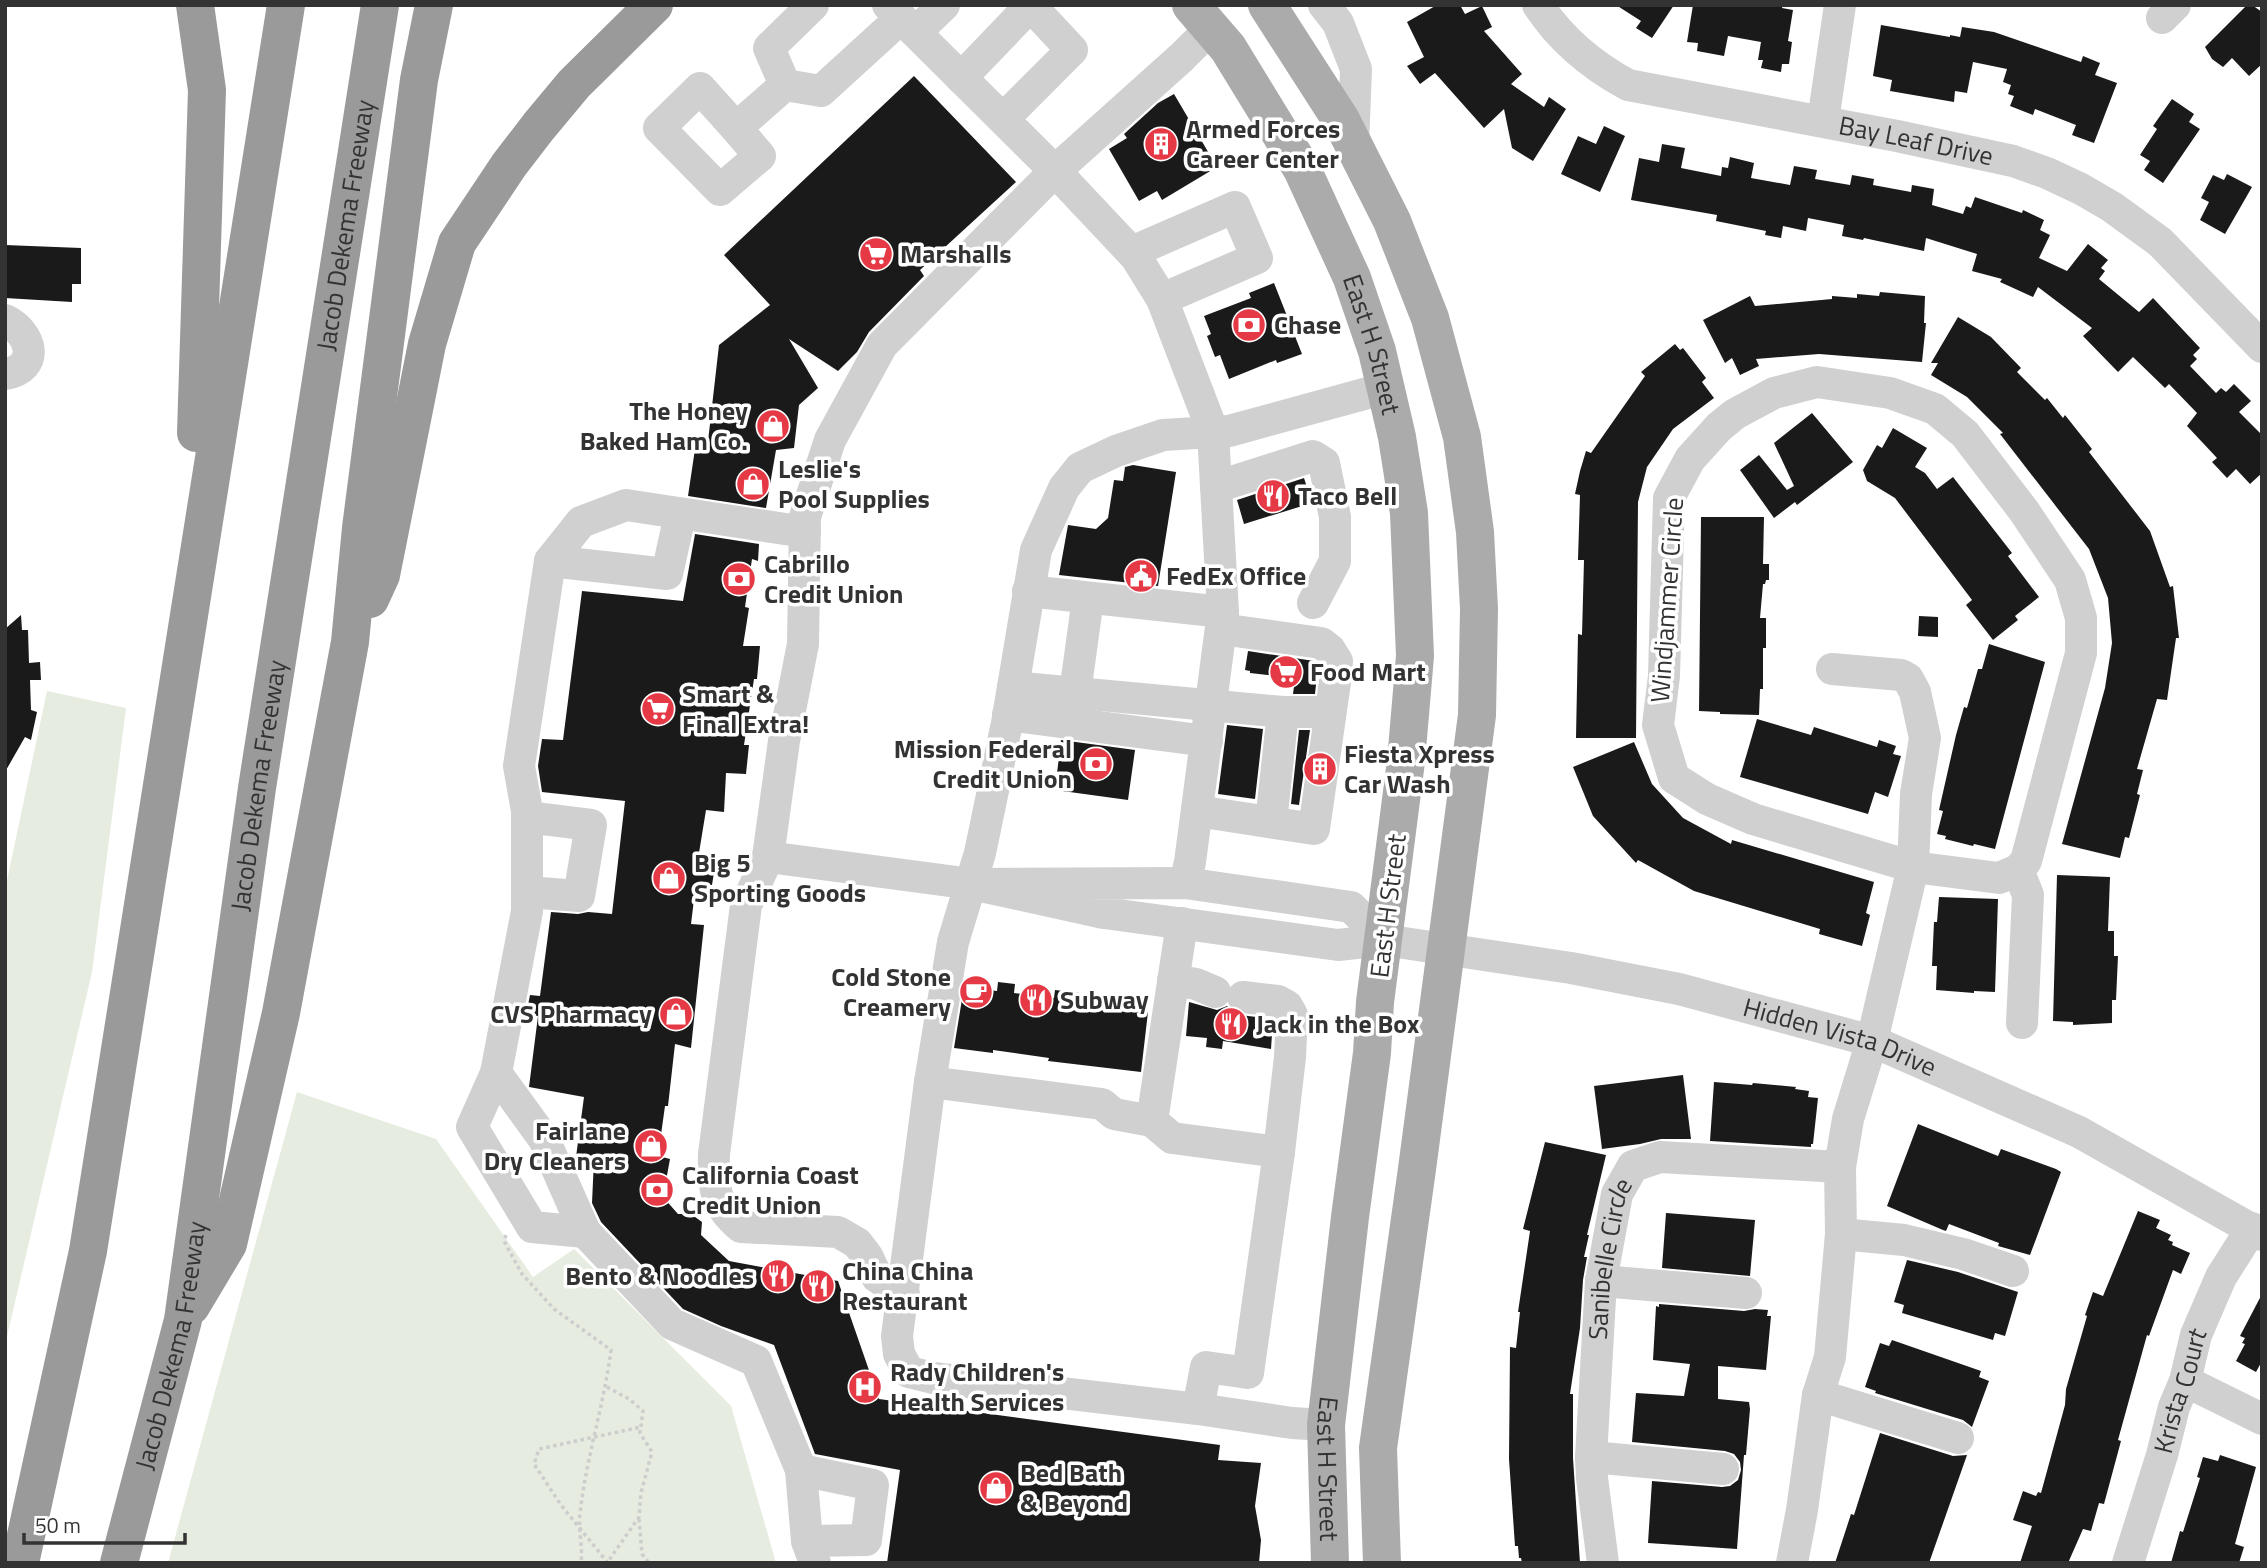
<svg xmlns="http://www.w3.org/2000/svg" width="2267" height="1568" font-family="'Titillium Web',sans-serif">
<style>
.green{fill:#e6ecdf}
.building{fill:#1a1a1a}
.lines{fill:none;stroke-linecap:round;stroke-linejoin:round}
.path{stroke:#cdcdcd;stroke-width:3.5;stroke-dasharray:3.5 3.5;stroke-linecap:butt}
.minor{stroke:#d0d0d0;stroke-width:32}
.major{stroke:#ababab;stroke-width:38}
.highway{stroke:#9a9a9a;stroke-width:38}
.labels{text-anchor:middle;stroke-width:7;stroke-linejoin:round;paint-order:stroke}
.poi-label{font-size:26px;font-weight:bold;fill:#333;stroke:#fff;text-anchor:start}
.street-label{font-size:26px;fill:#333;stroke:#fff}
</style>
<rect width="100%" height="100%" fill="#fff"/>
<path class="green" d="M47 691 126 708 92 972 5 1345V890Z
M297 1092 436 1139 533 1277 574 1249 731 1406 776 1563H168Z"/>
<path class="building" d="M1437 5H1460L1465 14 1482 6 1492 27 1484 31 1522 74 1511 84 1544 107 1549 97 1566 109 1533 161 1512 148 1504 109 1484 128 1435 73 1420 84 1407 66 1424 57 1407 22Z
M1616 5H1674L1652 38 1636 28 1641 21Z
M1693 5H1783L1782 8 1793 10 1788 41 1792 42 1789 64H1782L1781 72 1761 68 1763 60H1758L1761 42 1728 36 1724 56 1697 51 1698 43 1687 42Z
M2247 5H2252L2262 12V64L2249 76 2232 58 2223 67 2212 59 2205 47Z
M1881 25 1950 37V35L1960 37 1962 27 1994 32 2081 62 2083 56 2100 63 2095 75 2117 83 2094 143 2072 135 2076 125 2035 109 2033 115 2010 106 2014 96 2008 94 2011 85 2003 82 2007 69 1973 62 1967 93 1955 91 1954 102 1890 91 1892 80 1873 76Z
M914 76 1016 182 920 270 924 276 869 332 857 352 838 371 789 339 818 388 799 405 794 448 776 450 766 508 688 496 695 449 707 450 719 345 770 305 724 255Z
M1174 94 1217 167 1162 200 1157 191 1139 201 1109 149 1127 138 1124 134 1158 103Z
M2172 99 2194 114 2189 122 2200 129 2163 183 2144 170 2150 161 2140 155 2157 129 2153 126Z
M1604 126 1625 136 1600 192 1561 174 1578 136 1596 144Z
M1662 144 1685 148 1681 168 1721 176 1722 167 1728 168 1730 157 1754 163 1751 178 1790 185 1794 166 1817 170 1815 179 1850 185 1852 175 1874 179 1873 185 1911 192 1912 185 1934 189 1932 205 1963 214 1966 206 1971 208 1975 197 2022 213 2023 210 2044 220 2040 230 2050 235 2039 258 2067 271 2088 244 2108 260 2101 268 2105 271 2099 279 2139 312 2153 298 2200 348 2193 355 2197 359 2190 366 2216 393 2221 388 2226 392 2234 384 2251 401 2239 412 2262 435V473L2250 484 2236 469 2227 478 2212 462 2217 458 2187 426 2197 413 2169 384 2165 388 2133 357 2118 372 2083 336 2092 328 2038 287 2033 297 2000 282 2002 279 1972 271 1977 254 1926 238 1924 251 1864 238 1863 240 1842 236 1844 225 1808 218 1806 231 1783 226 1781 238 1765 235 1766 231 1716 221 1717 215 1631 200 1639 158 1659 162Z
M2227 174 2252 187 2225 234 2200 220 2209 202 2201 198 2213 175 2224 180Z
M5 245 81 248V284H72V302L5 298Z
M1274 283 1302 354 1277 363 1276 360 1229 379 1220 355 1215 357 1207 336 1211 334 1204 316 1251 298 1249 293Z
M1880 292 1925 296 1924 323H1926L1922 362 1819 354 1756 359 1759 366 1740 375 1732 358 1725 363 1703 320 1750 296 1755 306 1832 299V296L1857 298V294L1879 296Z
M1958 317 1991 337 2021 368 2017 372 2045 400 2047 398 2063 418 2065 415 2092 449 2089 452 2150 531 2170 587 2173 586 2179 638H2176L2167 700 2157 699 2137 769 2143 770 2137 794 2140 795 2129 838 2125 837 2120 858 2062 844 2105 688 2112 643 2108 598 2089 549 2000 434 2003 433 1967 397 1931 375 1938 363H1931Z
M1675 344 1680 350 1683 348 1706 378 1702 382 1714 398 1673 429 1647 467 1638 502 1636 738H1576L1578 634 1582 635 1584 560H1578L1580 495 1575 494 1580 471 1586 451 1591 453 1626 403 1645 376 1641 372Z
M1812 413 1853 462 1797 505 1795 502 1774 518 1740 470 1759 455 1787 490 1794 486 1774 443Z
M1893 428 1927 448 1915 467 1925 473 1937 489 1953 477 2012 553 2008 556 2039 597 2015 616 2018 620 1993 640 1966 605 1972 600 1895 498 1867 481 1863 470 1877 445 1882 448Z
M1133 465 1176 472 1158 586 1059 575 1068 525 1096 529 1108 518 1114 480 1123 481 1125 467Z
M1304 478 1312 503 1244 524 1237 500Z
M1701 517H1764L1763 564H1769V580H1766L1765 584H1763L1760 618H1766V648H1763V689H1760L1759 715 1720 714V712L1699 711Z
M695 534 759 544 758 561 752 559 745 607 749 608 743 646H760L757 679H754L744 745H749L746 774 726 773 724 812 706 810 698 859 716 860 712 885 696 883 691 924 704 925 691 1048 675 1044 668 1106H665L658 1156 670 1159 663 1197 678 1214H691L702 1222 701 1235 729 1261 838 1281 879 1399 1220 1445 1218 1460 1261 1463 1255 1506 1261 1540 1259 1563H887L900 1470 815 1454 774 1345 721 1326 683 1309 601 1222 592 1203 594 1159 576 1157 584 1097 529 1087 538 1016 526 1015 530 995 540 996 551 912 578 914 588 912 612 914 625 801 542 792 538 766 542 739 563 740 582 591 683 601Z
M21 615 22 630H28L29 663 40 662 41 680H30L31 710 37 712 31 740 25 737 5 772V629Z
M1919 616 1938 617V637L1918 636Z
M1989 644 2045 662 1995 849 1974 844 1973 846 1945 839 1946 836 1937 834 1943 811 1939 810 1956 735 1964 707 1967 708 1978 669H1982Z
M1248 651 1314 661 1318 666 1315 694H1293L1295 678 1250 673V671L1245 670Z
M1757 719 1811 735 1814 727 1877 747 1879 740 1896 746 1893 754 1901 756 1888 797 1875 792 1868 814 1740 777Z
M1227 725 1263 729 1255 799 1218 794Z
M1299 730H1310L1299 805 1291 804Z
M1061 740 1135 750 1128 800 1055 790Z
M1634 742 1652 784 1683 818 1731 844 1732 840 1874 882 1866 913 1870 915 1862 946 1819 934 1820 929 1694 891 1638 860 1636 863 1593 816 1573 767Z
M2057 875 2110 877 2108 931H2114V956H2118L2116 1000H2112V1023L2073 1025V1022L2053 1021Z
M1939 897 1998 899 1995 992 1974 991V993L1936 990 1937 966H1932L1934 922H1937Z
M998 982 1015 984 1014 993 1054 998 1055 990 1088 994 1086 1004 1148 1012 1141 1072 1048 1061 1049 1058 993 1050V1053L954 1048 964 987 997 991Z
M1189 1002 1217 1010 1227 1006 1233 1012 1240 1015 1273 1019 1271 1049 1223 1041 1222 1049 1206 1047 1207 1038 1186 1036Z
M1683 1075 1691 1139H1661L1640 1144 1602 1149 1594 1086Z
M1714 1082 1752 1085 1753 1083 1796 1087 1795 1089 1809 1091 1808 1097 1818 1098 1813 1144H1811V1147L1710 1141Z
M1918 1124 1998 1156 2001 1149 2056 1169 2061 1172 2030 1255 1998 1246 1999 1243 1949 1224 1946 1231 1943 1230 1887 1206Z
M1545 1142 1606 1155 1587 1235H1589L1584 1257H1587L1583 1280 1580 1328 1570 1394H1573V1458L1580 1563H1522L1521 1558H1519L1518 1546H1515L1509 1459 1510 1347 1516 1348 1520 1312H1518L1530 1231 1523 1229Z
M2138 1211 2160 1220 2156 1228 2171 1235 2168 1240 2173 1242 2172 1245 2190 1253 2181 1274 2173 1270 2149 1336 2147 1335 2118 1440 2121 1441 2104 1504 2099 1503 2091 1531 2083 1529 2068 1563H2020L2032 1526 2013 1520 2023 1491 2036 1496 2038 1492 2041 1493 2065 1405 2066 1389 2087 1316 2085 1315 2093 1292 2103 1296Z
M1666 1213 1755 1220 1750 1276 1662 1268Z
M1907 1260 1958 1272 2018 1292 2005 1336 1995 1333 1993 1340 1902 1313 1904 1305 1894 1302Z
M2262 1294V1361L2256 1372 2236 1361 2245 1344 2242 1343 2245 1338 2240 1336Z
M1659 1304 1744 1311 1755 1309 1768 1310 1767 1316H1771L1766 1370 1718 1366V1399L1749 1402 1750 1409 1746 1455H1744L1737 1549 1648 1543 1652 1481 1722 1487 1730 1486 1738 1480 1741 1470 1740 1462 1734 1454 1725 1451 1632 1442 1636 1393 1684 1396 1690 1364 1653 1360 1656 1306 1659 1307Z
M1892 1340 1981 1371 1979 1377 1989 1381 1972 1427 1963 1420 1875 1393 1876 1391 1865 1387 1880 1343 1889 1346Z
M1880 1433 1953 1456 1967 1455 1929 1563H1835L1851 1514 1854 1515Z
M2220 1455 2256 1467 2235 1544 2244 1547 2239 1563H2171L2180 1531 2183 1532 2200 1478 2197 1477 2203 1457 2218 1461Z"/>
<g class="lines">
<path class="path" d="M506 1235 504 1241 522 1274 554 1309 611 1350C604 1405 586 1458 580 1514 578 1530 583 1546 581 1563
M607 1387 629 1399 643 1411 640 1433 652 1452 641 1493 639 1517 607 1563
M639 1519 642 1554 649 1563
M608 1563 561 1505 534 1464 539 1449 641 1427"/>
<g class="minor">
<path d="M813 5 769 48 785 85 821 91 901 18"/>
<path d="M888 5 1055 171 1136 257 1162 299 1213 432 1223 612 1190 862 1185 883"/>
<path d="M1324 5 1338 23 1356 69 1353 145"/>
<path id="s1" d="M1538 5C1561 40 1591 65 1628 85L1897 136 2013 161 2047 173 2081 189 2112 207 2160 242 2262 347"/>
<path d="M2162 18 2175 5"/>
<path d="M916 32 944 5"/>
<path d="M961 78 1030 6"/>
<path d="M1003 119 1072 50 1030 5"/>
<path d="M1823 121 1840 5"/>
<path d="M736 128 700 88 659 128 720 190 760 156 736 128 785 85"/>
<path d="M1132 252 1235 207 1257 258 1162 299"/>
<path d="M5 320C32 333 41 368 5 374"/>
<path d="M1817 382 1890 393 1935 409 1965 434 2024 511 2070 580 2081 618V653L2026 861 2018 870 1999 878 1913 867 1753 819 1707 799 1674 778 1658 725 1664 676 1669 498 1690 459 1719 427 1735 414 1774 393Z"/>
<path d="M1216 487 1313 456 1324 463 1335 517V561L1313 603"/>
<path d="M805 532 626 505 581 522 550 561 519 766 527 811V911L496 1073 544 1139 585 1232 672 1324 756 1361 801 1470 807 1541 815 1563"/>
<path d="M550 561 667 574 680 515"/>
<path d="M1028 591 1223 612"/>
<path d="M1832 669 1901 675 1908 679 1915 692 1925 738 1916 794 1913 867 1872 1041 1848 1119 1840 1167"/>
<path d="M1013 687 1283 712H1314"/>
<path d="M1075 693 1088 598"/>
<path d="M1008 715 1207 741"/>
<path d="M1197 811 1314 829 1336 675 1337 661 1330 650 1321 643 1221 629"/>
<path d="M1271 822 1283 712"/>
<path d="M768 857 746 905 714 1154C713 1187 714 1205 741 1227L838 1232 857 1243 867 1256 877 1277 904 1294"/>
<path d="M2018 870 2028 895 2022 1023"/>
<path d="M1185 883 1351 907 1384 940 1338 945 1104 913 972 884Z"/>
<path d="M972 884 768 857 784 741 803 644 805 517 830 440 882 345 1055 171 1182 57 1211 28"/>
<path d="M527 892 579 896 591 825 527 817"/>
<path d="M1182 923 1152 1121 1172 1138 1279 1152 1248 1373 1206 1367 1198 1409"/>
<path id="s2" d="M1384 940 1571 968 1679 989 1872 1041 2079 1132 2262 1235"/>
<path d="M1173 980 1196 984 1215 992"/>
<path d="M1243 997 1278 1001 1287 1006 1292 1015 1290 1057 1279 1152"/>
<path d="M496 1073 472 1127 532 1227 585 1232"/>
<path d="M930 1082 1102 1104 1114 1114 1152 1121"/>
<path d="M1841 1234 1904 1240 1963 1254 2013 1271"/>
<path d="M1601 1281 1746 1293"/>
<path d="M2185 1381 2262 1419"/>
<path d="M1818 1395 1958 1438"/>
<path d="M1326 1425 1292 1423 1198 1409 933 1378 909 1372 899 1354 897 1336 930 1082 953 942 980 853 1007 723 1036 550 1064 488 1080 468 1116 451 1163 435 1229 431 1386 388"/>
<path d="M1591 1457 1723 1469"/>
<path d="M801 1470 873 1485 866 1540 807 1541"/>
<path id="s3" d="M1603 1563 1592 1478 1591 1457 1601 1281 1617 1194 1633 1166 1660 1157 1840 1167 1841 1234 1830 1357 1818 1395 1802 1510 1792 1563"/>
<path id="s4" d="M2128 1563 2162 1455 2174 1407 2185 1381 2196 1335 2221 1277 2252 1228"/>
</g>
<g class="major">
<path id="s5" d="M1191 5 1228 48 1302 169 1352 278 1377 351 1397 437 1409 513 1415 656 1406 761 1375 1002 1372 1053 1350 1217 1326 1425 1330 1563"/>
<path d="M1267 5 1341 120 1392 221 1430 318 1462 437 1475 532 1479 609 1477 715 1417 1169 1378 1448 1382 1563"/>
</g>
<g class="highway">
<path d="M195 5 207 90 196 433"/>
<path d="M370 599 381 575 427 344 457 243 509 165 539 126 574 84 654 5"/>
<path d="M191 1306 228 1244 281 1013 296 932 350 642 361 528 419 80 434 5"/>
<path d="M20 1563 88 1251 286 5"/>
<path id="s6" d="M119 1563 183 1320 257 788 380 5"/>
</g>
</g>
<defs>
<g id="building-disc" transform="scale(1.75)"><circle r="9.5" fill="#e63946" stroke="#fff"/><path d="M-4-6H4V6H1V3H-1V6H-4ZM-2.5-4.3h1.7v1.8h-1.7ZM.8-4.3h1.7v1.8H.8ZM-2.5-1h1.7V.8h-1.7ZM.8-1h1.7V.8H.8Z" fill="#fff"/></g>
<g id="supermarket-disc" transform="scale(1.75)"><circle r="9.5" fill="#e63946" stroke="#fff"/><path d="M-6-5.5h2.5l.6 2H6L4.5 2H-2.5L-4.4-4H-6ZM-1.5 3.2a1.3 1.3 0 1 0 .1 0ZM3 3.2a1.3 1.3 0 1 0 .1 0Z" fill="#fff"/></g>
<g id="bank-disc" transform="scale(1.75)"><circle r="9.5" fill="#e63946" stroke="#fff"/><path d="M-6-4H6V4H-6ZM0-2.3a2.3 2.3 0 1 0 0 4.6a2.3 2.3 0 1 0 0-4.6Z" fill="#fff"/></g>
<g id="shop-disc" transform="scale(1.75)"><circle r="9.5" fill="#e63946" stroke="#fff"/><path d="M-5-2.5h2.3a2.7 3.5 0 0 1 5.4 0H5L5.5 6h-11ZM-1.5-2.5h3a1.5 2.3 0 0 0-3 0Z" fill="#fff"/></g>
<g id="restaurant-disc" transform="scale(1.75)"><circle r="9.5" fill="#e63946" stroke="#fff"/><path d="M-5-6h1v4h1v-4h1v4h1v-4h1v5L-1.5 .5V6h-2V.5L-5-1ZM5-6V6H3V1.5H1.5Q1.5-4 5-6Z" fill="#fff"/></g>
<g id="civic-disc" transform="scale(1.75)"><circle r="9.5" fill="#e63946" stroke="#fff"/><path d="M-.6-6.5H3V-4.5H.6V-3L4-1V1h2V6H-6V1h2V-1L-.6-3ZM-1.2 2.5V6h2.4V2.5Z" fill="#fff"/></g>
<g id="cafe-disc" transform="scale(1.75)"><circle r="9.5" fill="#e63946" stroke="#fff"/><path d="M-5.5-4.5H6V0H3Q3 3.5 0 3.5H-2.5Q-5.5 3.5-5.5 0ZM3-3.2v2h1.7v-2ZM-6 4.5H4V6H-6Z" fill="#fff"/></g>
<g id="hospital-disc" transform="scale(1.75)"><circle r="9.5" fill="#e63946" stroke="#fff"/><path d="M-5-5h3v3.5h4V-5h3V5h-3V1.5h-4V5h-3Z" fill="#fff"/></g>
</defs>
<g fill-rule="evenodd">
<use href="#building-disc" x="1161" y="144"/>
<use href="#supermarket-disc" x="876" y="254"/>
<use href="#bank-disc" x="1249" y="325"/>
<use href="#shop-disc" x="773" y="426"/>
<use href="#shop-disc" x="753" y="484"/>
<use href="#restaurant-disc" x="1273" y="496"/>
<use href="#civic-disc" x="1141" y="576"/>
<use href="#bank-disc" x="739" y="579"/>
<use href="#supermarket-disc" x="1286" y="672"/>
<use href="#supermarket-disc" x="658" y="709"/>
<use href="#bank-disc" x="1096" y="764"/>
<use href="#building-disc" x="1320" y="769"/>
<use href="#shop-disc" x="669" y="878"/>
<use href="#cafe-disc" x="976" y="992"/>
<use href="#restaurant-disc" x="1036" y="1000"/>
<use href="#shop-disc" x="676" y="1014"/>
<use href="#restaurant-disc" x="1231" y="1024"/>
<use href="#shop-disc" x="651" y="1146"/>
<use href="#bank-disc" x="657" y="1190"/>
<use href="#restaurant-disc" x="778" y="1276"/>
<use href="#restaurant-disc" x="818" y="1286"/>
<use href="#hospital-disc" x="865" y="1387"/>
<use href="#shop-disc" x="996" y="1488"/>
</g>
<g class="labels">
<g class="poi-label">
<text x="1186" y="138">Armed Forces<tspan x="1186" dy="30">Career Center</tspan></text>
<text x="900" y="263">Marshalls</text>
<text x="1274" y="334">Chase</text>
<text x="748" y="420" text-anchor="end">The Honey<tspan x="748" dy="30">Baked Ham Co.</tspan></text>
<text x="778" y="478">Leslie's<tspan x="778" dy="30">Pool Supplies</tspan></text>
<text x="1298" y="505">Taco Bell</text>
<text x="764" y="573">Cabrillo<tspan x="764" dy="30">Credit Union</tspan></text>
<text x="1166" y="585">FedEx Office</text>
<text x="1310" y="681">Food Mart</text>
<text x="682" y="703">Smart &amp;<tspan x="682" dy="30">Final Extra!</tspan></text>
<text x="1072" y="758" text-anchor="end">Mission Federal<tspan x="1072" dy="30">Credit Union</tspan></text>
<text x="1344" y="763">Fiesta Xpress<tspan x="1344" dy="30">Car Wash</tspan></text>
<text x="694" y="872">Big 5<tspan x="694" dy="30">Sporting Goods</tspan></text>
<text x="951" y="986" text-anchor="end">Cold Stone<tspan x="951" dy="30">Creamery</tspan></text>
<text x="1060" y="1009">Subway</text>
<text x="652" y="1023" text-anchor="end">CVS Pharmacy</text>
<text x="1256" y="1033">Jack in the Box</text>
<text x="626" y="1140" text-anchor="end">Fairlane<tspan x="626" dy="30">Dry Cleaners</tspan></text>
<text x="682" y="1184">California Coast<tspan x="682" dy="30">Credit Union</tspan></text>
<text x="842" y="1280">China China<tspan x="842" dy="30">Restaurant</tspan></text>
<text x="754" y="1285" text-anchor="end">Bento &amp; Noodles</text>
<text x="890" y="1381">Rady Children's<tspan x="890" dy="30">Health Services</tspan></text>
<text x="1020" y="1482">Bed Bath<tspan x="1020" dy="30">&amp; Beyond</tspan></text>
</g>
<g class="street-label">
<text dy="9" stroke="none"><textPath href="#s1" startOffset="415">Bay Leaf Drive</textPath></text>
<text dy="9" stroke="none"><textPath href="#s6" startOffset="1358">Jacob Dekema Freeway</textPath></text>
<text dy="9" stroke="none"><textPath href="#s5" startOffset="388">East H Street</textPath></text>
<text transform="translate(1667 600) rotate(-86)" y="9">Windjammer Circle</text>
<text dy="9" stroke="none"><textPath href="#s6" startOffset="791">Jacob Dekema Freeway</textPath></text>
<text transform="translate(1388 906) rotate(-83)" y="9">East H Street</text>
<text dy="9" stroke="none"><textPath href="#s2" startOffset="467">Hidden Vista Drive</textPath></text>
<text dy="9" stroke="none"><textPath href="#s3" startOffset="306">Sanibelle Circle</textPath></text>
<text dy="9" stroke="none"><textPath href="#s6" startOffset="224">Jacob Dekema Freeway</textPath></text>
<text dy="9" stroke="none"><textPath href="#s4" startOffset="180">Krista Court</textPath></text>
<text dy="9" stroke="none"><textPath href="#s5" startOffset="1522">East H Street</textPath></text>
</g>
</g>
<rect width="2267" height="1568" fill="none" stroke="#333333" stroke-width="14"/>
<path d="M24 1533v10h161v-10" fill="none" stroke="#333333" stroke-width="3.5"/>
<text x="35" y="1533" font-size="21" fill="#333333" stroke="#ffffff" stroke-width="5" paint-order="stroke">50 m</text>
</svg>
